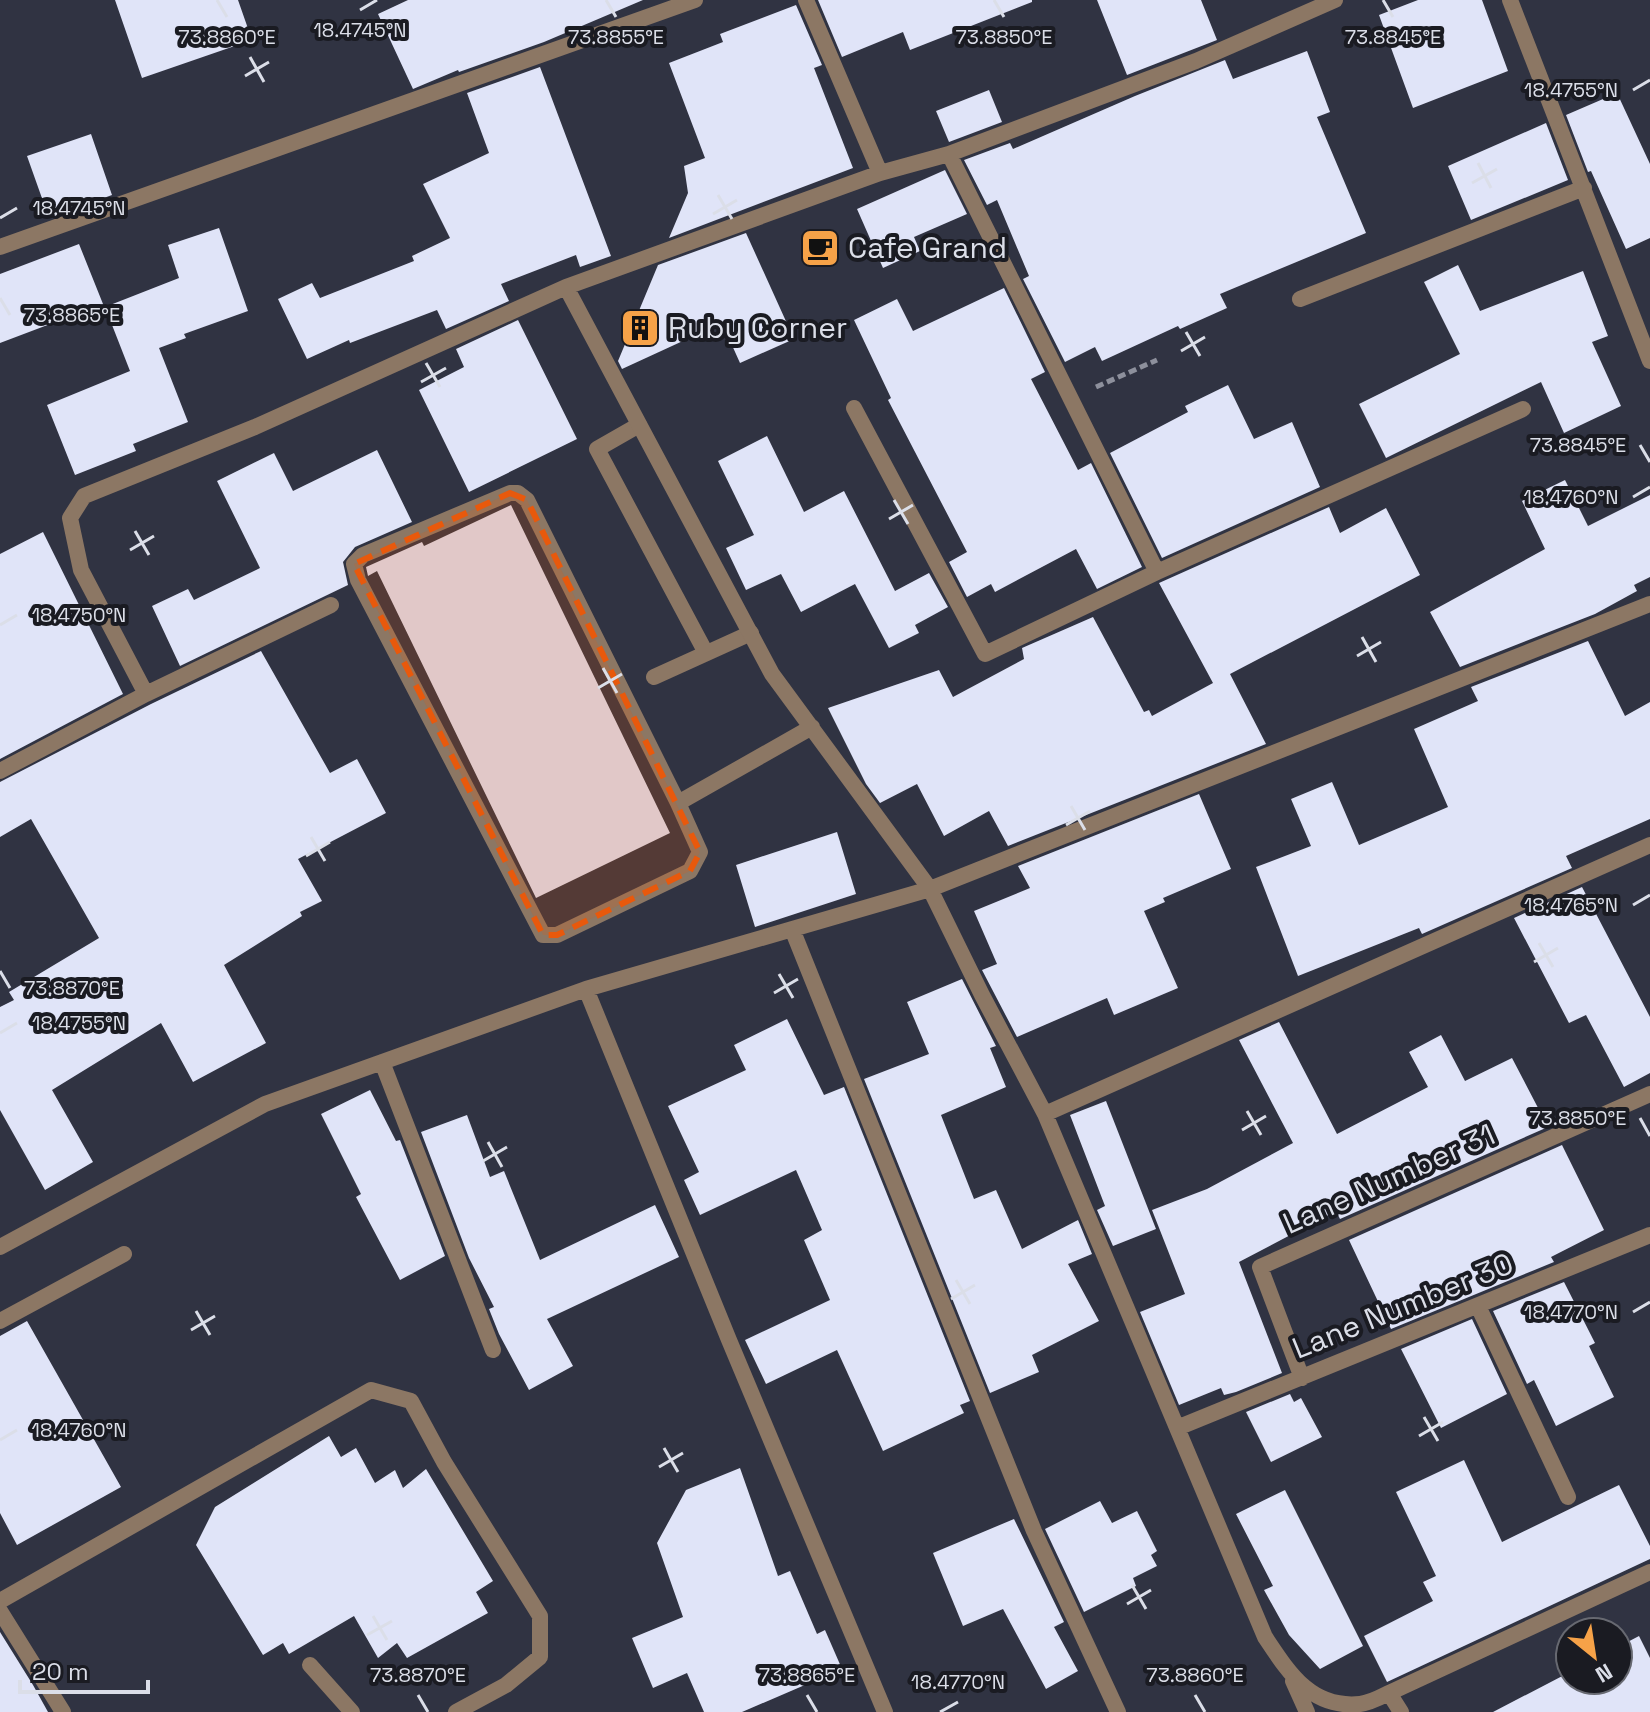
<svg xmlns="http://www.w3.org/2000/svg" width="1650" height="1712" font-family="'Space Grotesk',sans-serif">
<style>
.building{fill:#e0e4f8}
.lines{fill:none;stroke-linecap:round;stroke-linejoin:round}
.path{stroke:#8d909c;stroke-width:5;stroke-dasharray:8 4;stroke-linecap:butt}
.lane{stroke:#8c7764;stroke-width:16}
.street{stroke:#8c7764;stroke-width:16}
.marked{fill:#e8590c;fill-opacity:0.2;stroke:#e8590c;stroke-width:6;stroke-dasharray:16 10;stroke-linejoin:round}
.ticks{fill:none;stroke:#dbdee8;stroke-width:3}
.labels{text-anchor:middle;stroke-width:8;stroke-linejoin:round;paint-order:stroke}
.poi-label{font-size:30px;fill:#dbdee8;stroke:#1a1b22;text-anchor:start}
.street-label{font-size:30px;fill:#dbdee8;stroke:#1a1b22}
.ticks-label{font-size:20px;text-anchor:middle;fill:#dbdee8;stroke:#1a1b22;stroke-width:8;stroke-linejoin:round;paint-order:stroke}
</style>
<rect width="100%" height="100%" fill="#303342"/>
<path class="building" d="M115 0H238L252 40 142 78Z
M408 0H643L544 42 459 72 458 70 413 89 378 14Z
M818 0H1032V2L910 50 903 32 842 57Z
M1097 0H1201L1217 40 1127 75Z
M1418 0H1482L1508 71 1413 108 1379 15Z
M796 5 822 65 814 68 853 168 669 238 688 193 684 166 705 158 669 63 723 42 720 34Z
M1307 51 1330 112 1317 117 1366 233 1220 294 1227 308 1180 329 1178 326 1102 361 1095 347 1065 362 1023 279 1029 276 997 200 987 205 964 160 1010 143 1013 149 1135 96 1225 60 1233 79Z
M540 67 611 256 580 267 576 255 501 284 509 301 446 329 437 310 350 343 349 340 307 359 278 299 312 283 320 298 414 261 412 256 450 238 423 184 489 153 467 93Z
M989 90 1002 122 949 142 936 111Z
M1617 93 1650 164V238L1626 249 1591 171 1588 172 1566 115Z
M1546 123 1568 180 1471 220 1448 166Z
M91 134 112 195 49 218 27 156Z
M945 170 967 214 914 237 920 251 883 268 857 209Z
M219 228 248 311 184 334 186 338 159 348 188 422 133 444 136 451 75 475 47 405 130 371 105 307 179 278 168 245Z
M746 233 794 339 740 363 722 323 622 369 618 361 658 265Z
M79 244 103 304 0 343V274Z
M1458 265 1480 311 1583 271 1608 336 1592 342 1621 406 1564 433 1541 382 1386 458 1359 404 1460 354 1424 282Z
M1004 288 1045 372 1031 379 1078 470 1091 463 1142 567 1097 589 1076 549 995 592 991 584 967 597 949 562 967 552 888 400 891 398 854 320 897 299 913 331Z
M518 320 577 439 469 492 419 390 464 367 456 349Z
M1228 385 1254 439 1292 422 1320 487 1162 558 1110 453 1188 412 1185 406Z
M767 436 804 512 844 491 895 591 929 573 948 607 915 625 919 633 889 648 855 584 801 612 781 574 746 590 726 548 754 535 718 461Z
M377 450 412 522 355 547 343 562 348 585 180 666 152 606 188 589 194 600 260 568 217 481 274 453 293 491Z
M1565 480 1588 526 1650 495V577L1634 585 1637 591 1595 614 1460 667 1430 612 1545 549 1522 501Z
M511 505 670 833 536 898 377 571 368 576 366 567 422 542 424 546Z
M1329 507 1340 533 1386 508 1420 575 1230 674 1266 744 1008 846 989 811 944 836 917 784 880 803 866 784 828 708 939 670 953 697 1024 659 1022 648 1093 617 1144 712 1149 710 1152 716 1213 683 1159 583Z
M43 532 123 694 0 759V554Z
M1588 641 1625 716 1650 702V819L1566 856 1572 868 1422 934 1419 928 1298 976 1256 867 1311 846 1291 799 1332 782 1359 845 1448 807 1414 729 1478 701 1471 687Z
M261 651 330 773 357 759 386 813 298 859 322 901 300 912 302 916 224 965 266 1043 193 1082 161 1023 52 1090 93 1162 45 1190 0 1110V1007L14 1000 9 992 99 938 31 819 0 837V782L151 704Z
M1199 794 1231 869 1163 898 1165 902 1144 911 1178 988 1114 1015 1107 998 1017 1037 982 970 997 964 974 911 1030 888 1018 866Z
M837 832 856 894 755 927 736 865Z
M1582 887 1650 1017V1073L1624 1087 1586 1015 1569 1023 1514 918Z
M962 979 996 1046 990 1048 1006 1087 941 1115 974 1199 996 1190 1022 1249 1078 1220 1092 1254 1068 1264 1099 1321 1032 1355 1039 1372 990 1393 864 1079 929 1054 907 1002Z
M787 1019 824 1095 844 1087 970 1401 960 1405 964 1413 883 1451 837 1350 766 1384 745 1340 830 1300 804 1240 822 1230 796 1170 700 1215 684 1180 699 1172 668 1106 746 1070 734 1045Z
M1279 1022 1337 1134 1428 1087 1409 1052 1441 1035 1465 1081 1512 1058 1548 1127 1340 1219 1336 1211 1239 1262 1282 1373 1236 1392 1224 1395 1221 1388 1179 1405 1140 1312 1185 1294 1152 1210 1207 1189 1293 1143 1239 1040Z
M370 1090 396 1141 400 1140 445 1256 400 1280 356 1197 361 1194 321 1114Z
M1106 1101 1156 1229 1113 1246 1097 1210 1105 1206 1070 1115Z
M467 1115 490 1177 504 1171 540 1260 655 1205 679 1257 547 1319 573 1366 529 1390 499 1334 489 1309 494 1307 469 1258 421 1132Z
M1562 1145 1604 1230 1551 1257 1554 1262 1391 1329 1349 1240Z
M1564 1282 1595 1343 1589 1346 1614 1397 1556 1426 1534 1380 1527 1384 1493 1311Z
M1472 1319 1507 1394 1441 1428 1401 1349Z
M27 1321 121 1487 17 1545 0 1513V1336Z
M1290 1394 1294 1402 1301 1398 1322 1437 1271 1462 1246 1412Z
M329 1436 341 1457 356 1448 375 1483 395 1470 403 1488 426 1469 493 1581 476 1592 488 1613 407 1658 397 1643 378 1658 354 1616 289 1654 283 1643 263 1655 196 1545 215 1507Z
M1464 1460 1502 1542 1619 1485 1650 1546V1559L1387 1682 1364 1636 1433 1601 1423 1582 1436 1576 1396 1492Z
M740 1468 778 1576 790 1571 817 1634 825 1630 842 1669 742 1712H704L687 1673 653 1688 632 1638 683 1617 657 1543 686 1490Z
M1285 1490 1363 1646 1320 1669 1289 1635 1264 1590 1273 1586 1236 1514Z
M1100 1501 1112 1523 1137 1511 1157 1551 1151 1555 1157 1566 1133 1578 1136 1586 1084 1612 1045 1529Z
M1014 1519 1064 1622 1054 1627 1078 1671 1046 1689 1003 1609 963 1626 933 1553Z
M0 1632 33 1685 48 1712H0Z
M1639 1636 1650 1658V1712H1493L1570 1672V1680H1618V1647Z"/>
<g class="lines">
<path class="path" d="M1096 387 1157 360"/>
<path class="lane" d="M639 425 597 449 706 653
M654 677 751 633"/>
<path class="street" d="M806 0 880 173
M1510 0 1650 361
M949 154 1157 572 1523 409
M0 247 695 0
M566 287 772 674 930 889 982 995 1045 1114 1265 1637C1289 1673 1311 1709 1360 1704 1370 1703 1381 1697 1389 1693L1401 1712
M1300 299 1584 188
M854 408 985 654 1157 572
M146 694 81 570 70 518 84 496 255 427 566 287 880 173 949 154 1196 61 1335 0
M0 771 146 694 331 605
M678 803 700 852 690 871 557 935H543L358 580 354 564 363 555 510 493H518L527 500 678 803 812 727
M792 929 1034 1531 1118 1712
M382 1062 493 1350
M1045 1114 1650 845
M0 1247 265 1104 586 989
M1478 1306 1568 1497
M0 1321 124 1254
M1302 1378 1260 1267 1650 1094
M1177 1428 1650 1235
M0 1601 371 1390 411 1401 444 1462 540 1616V1657L506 1685 456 1712
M0 1611 63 1712
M310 1665 352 1712
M1293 1681 1307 1712
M1389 1693 1650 1572
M885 1712 729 1340 586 989 930 889 1650 604"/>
</g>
<path class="marked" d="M510 493 527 500 700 852 690 871 557 935H543L354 564Z"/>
<path class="ticks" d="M217 0 227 17M606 0 616 17M994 0 1004 17M1383 0 1393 17M360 10 377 0M250 57 264 82M245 76 269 62M1633 90 1650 80M1478 163 1491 188M1472 183 1497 169M718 195 732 219M713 214 737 200M0 218 17 208M0 298 10 315M1186 332 1200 356M1181 351 1205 337M426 363 440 387M421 382 446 368M1640 445 1650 462M1633 497 1650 487M894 500 908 524M889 519 913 505M135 531 149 555M130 550 154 536M0 625 17 615M1362 637 1376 662M1357 656 1381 642M603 668 617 693M598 688 622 674M1071 806 1085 830M1066 825 1090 811M311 837 325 861M306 856 330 842M1633 905 1650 895M1539 943 1553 967M1534 962 1558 948M0 971 10 988M779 974 793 998M774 993 798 979M0 1033 17 1023M1247 1111 1261 1135M1640 1118 1650 1136M1242 1130 1266 1116M488 1142 502 1167M483 1161 507 1147M956 1280 970 1304M951 1299 975 1285M196 1311 210 1335M1633 1312 1650 1302M191 1330 215 1316M1424 1417 1438 1441M1419 1436 1443 1422M0 1440 17 1430M664 1448 678 1472M659 1467 683 1453M1132 1585 1146 1609M1127 1604 1151 1590M373 1616 387 1640M367 1635 392 1621M418 1695 428 1712M807 1695 817 1712M1195 1695 1205 1712M940 1712 958 1702"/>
<defs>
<g id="cafe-square" transform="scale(2)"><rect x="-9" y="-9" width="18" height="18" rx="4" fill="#f6a248" stroke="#1a1b22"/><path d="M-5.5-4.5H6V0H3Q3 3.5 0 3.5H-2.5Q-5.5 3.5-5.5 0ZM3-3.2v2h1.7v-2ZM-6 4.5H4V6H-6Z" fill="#111"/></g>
<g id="building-square" transform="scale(2)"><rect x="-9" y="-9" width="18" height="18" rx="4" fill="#f6a248" stroke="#1a1b22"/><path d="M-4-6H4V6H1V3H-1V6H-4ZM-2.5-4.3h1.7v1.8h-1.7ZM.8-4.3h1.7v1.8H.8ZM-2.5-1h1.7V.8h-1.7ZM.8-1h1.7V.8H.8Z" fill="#111"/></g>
</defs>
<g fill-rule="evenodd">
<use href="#cafe-square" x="820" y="248"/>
<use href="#building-square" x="640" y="328"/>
</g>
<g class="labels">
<g class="poi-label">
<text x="848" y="258">Cafe Grand</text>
<text x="668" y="338">Ruby Corner</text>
</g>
<g class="street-label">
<text transform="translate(1389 1179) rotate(-24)" y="10">Lane Number 31</text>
<text transform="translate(1403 1306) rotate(-22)" y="10">Lane Number 30</text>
</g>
</g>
<g class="ticks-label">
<text x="360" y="37">18.4745°N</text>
<text x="227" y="44">73.8860°E</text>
<text x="616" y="44">73.8855°E</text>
<text x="1004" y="44">73.8850°E</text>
<text x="1393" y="44">73.8845°E</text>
<text x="1571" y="97">18.4755°N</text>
<text x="79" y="215">18.4745°N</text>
<text x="72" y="322">73.8865°E</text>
<text x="1578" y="452">73.8845°E</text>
<text x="1571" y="504">18.4760°N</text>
<text x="79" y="622">18.4750°N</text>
<text x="1571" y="912">18.4765°N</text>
<text x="72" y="995">73.8870°E</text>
<text x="79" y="1030">18.4755°N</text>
<text x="1578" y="1125">73.8850°E</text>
<text x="1571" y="1319">18.4770°N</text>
<text x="79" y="1437">18.4760°N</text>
<text x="418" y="1682">73.8870°E</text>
<text x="807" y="1682">73.8865°E</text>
<text x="1195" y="1682">73.8860°E</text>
<text x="958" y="1689">18.4770°N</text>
</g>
<g transform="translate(1594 1656) rotate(150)"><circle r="38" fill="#1a1b22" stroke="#676971" stroke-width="2"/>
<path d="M0-6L14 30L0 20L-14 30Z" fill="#f6a248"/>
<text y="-12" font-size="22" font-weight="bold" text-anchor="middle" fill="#dbdee8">N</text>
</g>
<path d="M20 1680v12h128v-12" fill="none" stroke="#dbdee8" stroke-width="4"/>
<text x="32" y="1680" font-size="24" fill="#dbdee8" stroke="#1a1b22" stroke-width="6" paint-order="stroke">20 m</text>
</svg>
